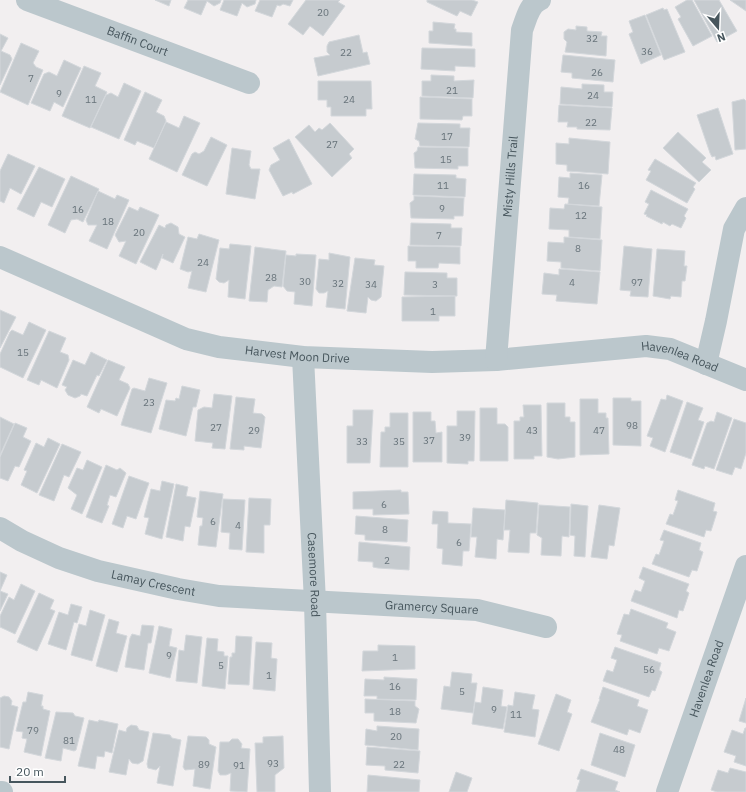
<svg xmlns="http://www.w3.org/2000/svg" width="746" height="792" font-family="'IBM Plex Sans',sans-serif">
<style>
.building{fill:#c6cbcf;stroke:#d3d7db}
.lines{fill:none;stroke-linecap:round;stroke-linejoin:round}
.minor{stroke:#bbc7cc;stroke-width:22}
.labels{text-anchor:middle;stroke-width:3;stroke-linejoin:round;paint-order:stroke}
.number-label{font-size:10px;fill:#67737a}
.street-label{font-size:12px;fill:#47565d;stroke:#fff}
</style>
<rect width="100%" height="100%" fill="#f2eff0"/>
<path class="building" d="M155 0H171L169 6Z
M188 0H221L220 3 214 6 207 1 201 15 184 8Z
M224 0H256L255 4 247 7 242 3 237 16 220 10Z
M260 0H293L290 6 283 4 280 6 277 5 272 17 255 11Z
M306 0H340L338 2 345 6 323 36 310 26 303 35 288 24Z
M427 0H472L478 2 471 16 460 11 457 16 427 2Z
M687 0H692L712 36 693 46 678 19 681 17 675 7Z
M694 0H719L737 31 717 42Z
M730 0H746V11Z
M663 8 664 10 667 9 685 52 664 60 646 15Z
M645 15 661 55 641 64 629 34 633 32 629 21Z
M433 22 455 24 454 29H456V32L472 33V46L429 43V31H433Z
M576 26 587 27V31L602 32 601 36H607L606 56 565 52 567 42 564 39V32L568 29 576 30Z
M0 34 8 38 1 51 10 55 12 59 0 85Z
M359 35 363 53 367 52 370 64 318 76 314 58 330 55 327 52V46L329 42Z
M21 43 39 51 33 63 36 67 43 70 28 105 0 92Z
M422 48 475 49V67L455 66V71L421 69Z
M563 55 615 60 613 82 572 78V73L561 72Z
M64 60 81 68 63 107 54 102 50 111 31 103 44 74 49 72 57 76Z
M84 66 101 73 95 86 107 92 90 128 62 116Z
M431 75 454 76V81L474 80 473 98 422 96V81H431Z
M318 81H371L372 109H366V116H331V107H327V100H318Z
M124 83 141 91 119 139 91 127 106 95 111 93 118 97Z
M582 84 604 85V92H613L612 107 560 104 561 87 582 89Z
M145 92 162 100 156 112 164 116 166 121 154 148 137 141 135 145 124 140Z
M420 97 472 99V116H463L462 120 420 119Z
M744 99 746 101V149L735 150 732 102Z
M559 105 612 108 610 130 577 129V127H567L568 122H558Z
M718 108 733 154 716 160 715 156 712 157 710 153 697 115Z
M184 116 200 123 177 172 149 159 166 122 179 128Z
M330 123 354 149 349 154 352 158 332 177 295 137 309 125 315 132 319 128 322 130Z
M418 123 460 124V128H470L469 147 420 146 419 141 415 139Z
M678 132 706 158 702 162 711 170 699 182 663 148Z
M211 137 227 145 207 186 182 175 192 154 195 152 199 154 204 151Z
M569 138 610 142 608 174 567 171V165L556 164V143L569 144Z
M289 139 312 184 293 194 292 192 283 196 269 170 271 165 280 160 273 148Z
M418 147 468 148V166H458V169L415 168 414 153 417 151Z
M232 148 251 151 249 165 251 169H260L255 199 226 194Z
M8 154 35 166 21 194 10 188 4 203 0 201V171Z
M655 159 696 183 693 187 695 189 687 203 646 180 651 171 648 170Z
M39 167 65 179 52 207 41 202 34 217 17 209Z
M570 173 602 175 599 206 568 204 569 198 558 197 559 177 570 178Z
M414 174 456 175V178L466 179 465 197 413 195Z
M71 176 99 189 83 222 77 219 71 220 65 233 48 225Z
M651 190 688 209 684 216 686 218 681 228 672 224 670 226 663 222 662 224 646 216 647 215 644 214 649 204 645 202Z
M98 191 115 199 117 195 129 200 107 249 89 241 97 225H88L86 220Z
M414 196 464 198 463 216H454V219L411 218 410 203 414 200Z
M565 204 602 207 600 239 569 237V230L549 229 550 208 564 209Z
M129 207 138 211 140 207 159 215 136 264 119 256 126 241 119 242 115 235Z
M171 223 178 227 179 234 185 237 173 263 162 258 163 254 156 270 140 262 159 225 165 228 166 225Z
M411 223 451 224V228H462L461 246 410 245Z
M199 234 219 240 206 292 188 288 192 271 188 272 180 269 188 237 197 239Z
M564 237 602 240 600 271 561 268V262L547 261 548 242 564 243Z
M230 244 251 246 245 299 228 297 229 280 224 283 219 282 216 279 220 248 229 249Z
M408 246 460 247V264L439 263 438 268H416V261H408Z
M624 246 652 249 648 297 630 296 631 291 620 290Z
M255 247 286 251 282 287 274 286 268 290 267 302 249 301Z
M657 249 685 251 684 266H687L685 281H682L681 297 671 296 670 299 653 296Z
M329 253 350 257 345 309 326 307 328 291 324 293H319L316 289 319 259 329 260Z
M296 254 316 255 312 306 294 304 295 292 287 291 283 286 286 255 296 256Z
M355 258 375 260 374 265 384 266 381 297 376 301 371 300 368 297 366 313 347 311Z
M559 269 600 272 597 304 556 301 557 295 542 294 544 273 559 275Z
M405 272 447 273V278H457V296L404 295Z
M455 296V316H439V321H402V297Z
M0 310 16 317 0 348Z
M29 322 46 330 23 378 0 367V354L10 332 12 330 23 335Z
M49 331 66 338 60 352 68 355 69 360 57 388 41 380 39 385 27 380Z
M91 352 107 360 99 376 97 375 87 396 81 394 80 396 75 398 68 395 65 390 67 387 62 385 73 360 85 365Z
M108 360 125 367 119 380 128 384 130 388 117 416 101 409 99 413 87 407Z
M149 378 167 383 151 433 121 425 132 389 134 388 145 391Z
M182 386 200 390 196 407H193L186 436 159 429 166 400 175 401 176 398 179 399Z
M214 394 232 396 225 449 212 448 213 443 195 441 198 410 204 407 212 408Z
M667 395 683 401 665 452 650 446 653 438 647 436 661 399 666 400Z
M236 397 255 399 253 413 262 414 265 417 261 448 244 446V450L230 449Z
M613 398H631V401H641V446L613 445Z
M580 399H598V413H606V418H608L609 454 580 455Z
M687 402 703 408 698 420 704 422 691 459 670 452Z
M547 403H565V417H570V422H575V457L558 459 547 457Z
M523 405H541L542 456H534V459H514V421H520V417H524Z
M480 408H497V424H505L508 427V461H480Z
M353 410H373L370 463H347V426H353Z
M457 411H475L474 461H468V464L447 463V426H457Z
M413 412H431V421H435L436 433 442 432V462H413Z
M717 412 732 418 714 469 705 466 704 469 692 465 707 423 711 421 714 422Z
M390 413H408V467H380L381 432H385V427H390Z
M0 417 14 424 0 455Z
M734 419 746 423V453L741 469 735 467 732 475 716 470Z
M15 423 27 428 23 437 31 441 19 467 15 466 8 481 0 478V457Z
M48 438 60 444 37 493 21 485 27 471 24 470 36 443 44 447Z
M62 444 81 452 69 477 64 475 54 501 39 495Z
M87 460 102 467 82 514 71 509 77 495 68 488 77 468 83 470Z
M106 465 117 470 120 468 126 473 116 497 110 495 107 505 109 506 102 523 86 517Z
M129 476 149 483 136 519 127 516 123 528 112 524Z
M162 481 174 484 162 539 145 534 149 518 144 517 151 489 160 491Z
M176 484 188 487 186 496 196 498 190 527 185 526 183 541 166 537Z
M401 490V492H408L409 514 373 515V509H353V492Z
M678 490 715 503 713 511 717 512 711 531 706 530 704 537 666 524 670 514 673 515 678 501 675 500Z
M200 491 223 494 216 547 198 545 200 526H202L203 518 197 517Z
M249 498 271 499 270 525H264V553L246 552Z
M223 499 245 500 242 550 229 549 230 533 221 532Z
M506 500 538 503 536 533H530L529 553 508 552 510 530H504Z
M571 504 588 506 585 557 574 556 575 536 570 535Z
M539 505 570 507 569 537 562 536 561 556 541 555 542 538 537 535Z
M599 505 620 508 614 546 609 545 607 559 591 557Z
M473 508 505 510 503 540 497 539 496 559 475 557 477 537H471Z
M433 511 448 512V523L471 524 469 551H463L462 566 442 564 443 549 437 548 438 524H432Z
M356 516 408 520 407 542 365 540V535L355 534Z
M664 530 701 543 699 550 703 552 697 571 692 570 689 577 652 564 656 554 659 555 664 541 660 540Z
M359 542 410 547 409 570 378 568 373 567V562L358 561Z
M643 567 689 584 686 591 689 593 683 611 679 610 677 618 631 601 635 590 641 592 645 581 639 578Z
M0 572 7 575 0 591 8 594 0 611Z
M21 584 35 591 15 634 0 627V616L9 597 14 600Z
M39 593 54 600 50 609 55 611 37 651 17 642Z
M71 604 82 607 77 623 74 622 66 650 48 644 59 612 68 615Z
M631 609 668 623 666 628 676 632 669 651 659 648 657 654 620 641 622 635 617 634 624 614 629 615Z
M90 610 105 615 92 661 71 655 79 624 86 626Z
M109 619 119 622 116 633 127 636 117 672 96 666Z
M142 625 154 626 151 643H148L144 670 125 667 130 638 132 634 140 636Z
M159 626 172 629 169 646 177 648 170 678 149 673Z
M186 635 202 637 197 683 176 681 179 650 184 651Z
M236 636 252 637 249 685 228 684 230 657H232V653H235Z
M207 638 218 639 217 651 224 652V656H228L225 689 202 686Z
M256 642 272 643 271 658 277 659 275 691 253 689Z
M378 645 415 646V669L362 671 363 651H378Z
M615 647 661 663 659 670 662 672 655 691 652 690 649 697 603 681 607 670 613 672 617 660 611 658Z
M452 672 472 674 471 683H477L473 713 441 709 444 686 450 687Z
M384 677 417 679 416 700 377 699V696H364L365 679 384 680Z
M483 687 503 690 501 706 507 707 503 729 472 724 475 702 481 703Z
M603 687 639 700 637 706 648 710 640 733 629 729 627 735 591 722 600 699H599Z
M28 692 43 695 41 706H43V709L50 711 41 756 24 752 27 739 22 738 23 732 16 731 23 702H26Z
M515 692 535 695 532 709 539 710 535 737 504 732 508 705 513 706Z
M556 694 571 700 567 712 572 714 559 751 538 744Z
M4 696 9 697 12 701 11 705 18 707 9 749 0 747V698Z
M746 698V723L739 721Z
M365 699 415 701V706L419 709 416 723 374 721V713H365Z
M56 712 73 713 75 716 84 718 76 750 74 751 63 748 61 761 45 758Z
M89 720 98 722 99 720 118 724 112 753 105 751 104 757 97 756 95 769 78 766Z
M131 725 137 726 139 730 149 732 143 761 138 764 132 763 129 759 126 775 109 772 119 730 126 732 127 728Z
M377 726 419 729 418 750 365 745 366 729 377 731Z
M745 728H746V766L734 762 736 756 724 752 732 730 743 734Z
M153 733 170 735 172 738 181 740 173 786 157 783 160 766 156 770 148 768 147 764Z
M600 733 635 745 625 777 591 765Z
M188 736 206 737 209 740V744L216 747 210 789 193 786 195 769 185 770 183 767Z
M283 736 284 768 275 775V792H257L255 743H263V737Z
M232 739H238L242 744 241 748 250 749 247 792 230 791 231 773 226 775H220L218 771 220 742H229Z
M367 747 420 751 418 773 385 770V766L366 765Z
M730 768 746 772V792H717L711 790 718 770 728 773Z
M581 769 618 782 615 790 620 792H576L580 780 577 779Z
M456 772 472 778 467 792H449Z
M368 775 420 780 419 792H367Z"/>
<g class="lines">
<g class="minor">
<path id="s1" d="M27 0 249 83"/>
<path id="s2" d="M0 257 186 339 219 347 303 357 432 362 496 360 646 346 670 349 746 380"/>
<path id="s3" d="M303 357 315 602 320 792"/>
<path id="s4" d="M496 360 522 30C526 20 529 4 540 0"/>
<path d="M706 364 716 321 734 229 746 208"/>
<path id="s5" d="M0 528 22 541 59 558 98 571 178 589 219 596 477 610 546 627"/>
<path d="M0 792H2"/>
<path id="s6" d="M667 792 746 566"/>
</g>
</g>
<g class="labels">
<g class="number-label">
<text x="323" y="16">20</text>
<text x="592" y="42">32</text>
<text x="647" y="55">36</text>
<text x="346" y="56">22</text>
<text x="597" y="76">26</text>
<text x="31" y="82">7</text>
<text x="452" y="94">21</text>
<text x="59" y="97">9</text>
<text x="593" y="99">24</text>
<text x="91" y="103">11</text>
<text x="349" y="103">24</text>
<text x="591" y="126">22</text>
<text x="447" y="140">17</text>
<text x="332" y="148">27</text>
<text x="446" y="163">15</text>
<text x="443" y="189">11</text>
<text x="584" y="189">16</text>
<text x="442" y="212">9</text>
<text x="78" y="213">16</text>
<text x="581" y="219">12</text>
<text x="108" y="225">18</text>
<text x="139" y="236">20</text>
<text x="439" y="239">7</text>
<text x="578" y="252">8</text>
<text x="203" y="266">24</text>
<text x="271" y="281">28</text>
<text x="305" y="285">30</text>
<text x="572" y="286">4</text>
<text x="637" y="286">97</text>
<text x="338" y="287">32</text>
<text x="371" y="288">34</text>
<text x="435" y="288">3</text>
<text x="433" y="315">1</text>
<text x="23" y="356">15</text>
<text x="149" y="406">23</text>
<text x="632" y="429">98</text>
<text x="216" y="431">27</text>
<text x="254" y="434">29</text>
<text x="532" y="434">43</text>
<text x="599" y="434">47</text>
<text x="465" y="441">39</text>
<text x="429" y="444">37</text>
<text x="362" y="445">33</text>
<text x="399" y="445">35</text>
<text x="384" y="508">6</text>
<text x="213" y="525">6</text>
<text x="238" y="529">4</text>
<text x="385" y="533">8</text>
<text x="459" y="546">6</text>
<text x="387" y="564">2</text>
<text x="169" y="659">9</text>
<text x="395" y="661">1</text>
<text x="221" y="669">5</text>
<text x="649" y="673">56</text>
<text x="269" y="679">1</text>
<text x="395" y="690">16</text>
<text x="462" y="695">5</text>
<text x="494" y="713">9</text>
<text x="395" y="715">18</text>
<text x="516" y="718">11</text>
<text x="33" y="734">79</text>
<text x="396" y="740">20</text>
<text x="69" y="744">81</text>
<text x="619" y="753">48</text>
<text x="273" y="767">93</text>
<text x="204" y="768">89</text>
<text x="399" y="768">22</text>
<text x="239" y="769">91</text>
</g>
<g class="street-label">
<text dy="4" stroke="none"><textPath href="#s1" startOffset="118">Baffin Court</textPath></text>
<text dy="4" stroke="none"><textPath href="#s4" startOffset="184">Misty Hills Trail</textPath></text>
<text dy="4" stroke="none"><textPath href="#s2" startOffset="316">Harvest Moon Drive</textPath></text>
<text dy="4" stroke="none"><textPath href="#s2" startOffset="701">Havenlea Road</textPath></text>
<text dy="4" stroke="none"><textPath href="#s3" startOffset="218">Casemore Road</textPath></text>
<text dy="4" stroke="none"><textPath href="#s5" startOffset="164">Lamay Crescent</textPath></text>
<text dy="4" stroke="none"><textPath href="#s5" startOffset="444">Gramercy Square</textPath></text>
<text dy="4" stroke="none"><textPath href="#s6" startOffset="120">Havenlea Road</textPath></text>
</g>
</g>
<g transform="translate(718 28) rotate(161)" stroke="#ffffff" stroke-width="3" paint-order="stroke">
<path d="M0-3L7 15L0 10L-7 15Z" fill="#47565d"/>
<text y="-6" font-size="11" font-weight="bold" text-anchor="middle" fill="#47565d">N</text>
</g>
<path d="M10 776v6h55v-6" fill="none" stroke="#47565d" stroke-width="2"/>
<text x="16" y="776" font-size="12" fill="#47565d" stroke="#ffffff" stroke-width="3" paint-order="stroke">20 m</text>
</svg>
